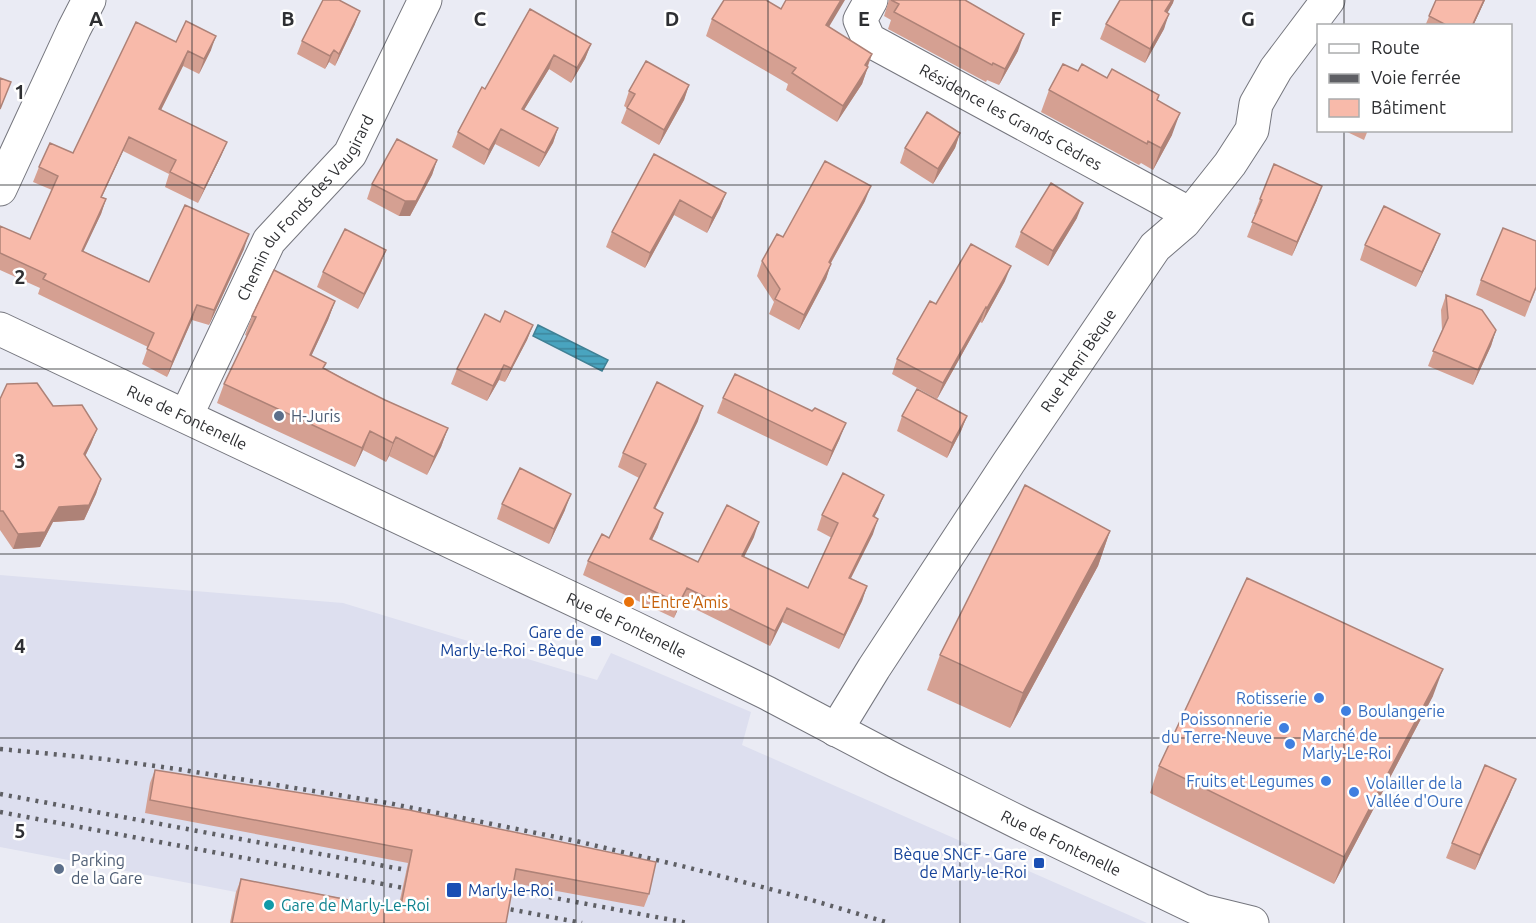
<svg xmlns="http://www.w3.org/2000/svg" width="1536" height="923" font-family="Ubuntu,sans-serif">
<style>
.built{fill:#dddfef}
.water{fill:url(#water-rules);stroke:#418195;stroke-width:1.5}
.lines{fill:none;stroke-linecap:round;stroke-linejoin:round}
.minor-casing{stroke:#75767e;stroke-width:35}
.minor{stroke:#fff;stroke-width:33}
.rail{stroke:#5e5f64;stroke-width:4.5;stroke-dasharray:3 6;stroke-linecap:butt}
.wall{fill:#d5a092}
.shaded-wall{fill:#ae8277}
.building{fill:#f8baaa;stroke:#ae8277;stroke-width:1.5}
.grid{fill:none;stroke:#2e2f32;stroke-width:1.5;stroke-opacity:0.55}
.service-dot{fill:#5c6f8a;stroke:#fff;stroke-width:2}
.food-dot{fill:#e8710a;stroke:#fff;stroke-width:2}
.transit-dot{fill:#1a4fb4;stroke:#fff;stroke-width:2}
.shop-dot{fill:#3f7fe0;stroke:#fff;stroke-width:2}
.culture-dot{fill:#0f9aa8;stroke:#fff;stroke-width:2}
.labels{text-anchor:middle;stroke-width:5;stroke-linejoin:round;paint-order:stroke}
.street-label{font-size:16px;fill:#2e2f32;stroke:#fff}
.service-label{font-size:16px;fill:#4e5e75;stroke:#fff;text-anchor:start}
.food-label{font-size:16px;fill:#c56008;stroke:#fff;text-anchor:start}
.transit-label{font-size:16px;fill:#164399;stroke:#fff;text-anchor:end}
.shop-label{font-size:16px;fill:#366cbe;stroke:#fff;text-anchor:end}
.culture-label{font-size:16px;fill:#0d838f;stroke:#fff;text-anchor:start}
.grid-label{font-size:20px;text-anchor:middle;font-weight:bold;fill:#2e2f32;stroke:#fff;stroke-width:5;stroke-linejoin:round;paint-order:stroke}
</style>
<defs>
<pattern id="water-rules" width="6" height="5" patternUnits="userSpaceOnUse" patternTransform="scale(1.5)"><rect width="6" height="5" fill="#49a4bf"/><path d="M0 2.5h6" fill="none" stroke="#3d869c"/></pattern>
</defs>
<rect width="100%" height="100%" fill="#eaebf4"/>
<path class="built" d="M0 575 343 603 597 680 611 653 751 712 742 745 1147 923H230L236 892 0 847Z"/>
<path class="water" d="M538 325 608 360 602 371 533 336Z"/>
<g class="lines">
<g class="minor-casing">
<g id="minor">
<path id="s1" d="M871 0 860 20 869 40 1190 214"/>
<path d="M0 189 74 29 89 0"/>
<path id="s2" d="M0 329 632 627 767 693 896 761 1022 824 1203 911 1252 923"/>
<path id="s3" d="M186 416 269 241 350 154 425 0"/>
<path id="s4" d="M836 730 874 668 1009 462 1155 247 1184 222 1230 164 1252 130 1256 104 1276 69 1328 0"/>
</g>
</g>
<use href="#minor" class="minor"/>
<path class="rail" d="M0 749 104 759 177 769 388 803 576 841 686 867 808 899 889 923
M0 794 422 873
M0 812 420 891
M496 887 688 923
M493 906 582 923"/>
</g>
<path class="wall" d="M889 0H965L1018 51 999 85 987 80 986 82 888 29 891 20 884 16Z
M1436 0H1485L1473 26H1425Z
M1173 3 1167 13 1164 29 1145 63 1100 39 1106 24Z
M530 9 591 44 585 59 571 83 549 69 524 110 558 128 553 143 539 167 495 144 484 165 452 147 458 132 485 89Z
M781 9 829 27 872 54 862 84 837 122 786 90 788 84 706 36 712 19Z
M355 24 335 66 329 62 325 69 297 54 302 41Z
M176 42 211 50 199 74 183 66 161 110 227 142 221 156 198 203 165 187 169 174 123 151 102 197 106 199 101 214 83 251 149 282 244 249 209 325 192 320 167 377 142 364 148 347 38 294 40 288 0 270V226L30 239 52 190 33 182 39 167 73 153Z
M1107 78 1157 100 1172 135 1153 170 1141 163 1139 165 1041 112 1049 90Z
M689 85 684 100 659 145 621 123 627 108 624 106 629 91Z
M1343 130H1368L1364 140Z
M960 133 955 148 933 184 900 163 905 148Z
M654 154 726 193 720 208 707 233 674 215 645 268 606 247 612 232Z
M437 160 432 175 410 216H399L367 199 372 184Z
M1260 199 1317 200 1292 256 1247 237 1256 214H1254Z
M865 201 831 263 826 279 799 330 769 314 774 302 757 276 762 261 783 237Z
M1077 218 1048 266 1015 247 1021 232Z
M1365 245 1434 249 1416 287 1360 260Z
M386 250 380 265 358 309 317 287 323 272Z
M1481 280 1536 289 1525 317 1476 295Z
M1005 281 982 323 980 322 937 399 892 374 897 359 936 304Z
M1446 295 1496 330 1491 346 1473 385 1428 366 1442 330 1441 310Z
M335 301 328 320 311 356 324 368 385 400 448 428 441 447 427 475 389 456 386 462 363 450 355 467 217 403 224 384 247 336 245 335 252 316Z
M533 325 527 340 505 382 499 380 487 401 451 384 457 369Z
M723 398 840 438 827 466 717 413Z
M0 399 53 406 97 429 91 444 85 456 101 479 96 494 84 520 53 522 40 547 13 549 0 530Z
M902 416H967L961 431 947 458 897 431Z
M698 421 655 509 658 527 652 540 698 562 754 537 744 557 808 588 832 538 817 530 822 515 878 510 874 517 873 534 851 578 867 586 862 601 839 649 782 622 770 646 681 602 674 618 583 575 588 561 609 538 639 478 618 467 623 453Z
M502 504 565 510 549 544 497 519Z
M1110 531 1098 566 1010 728 927 690 940 655Z
M1433 696 1334 884 1150 793 1159 766Z
M155 770 649 894 644 907 513 883 506 923H230L236 892 241 879 398 909 408 863 145 813 150 783Z
M1510 794 1475 870 1446 858 1452 843Z"/>
<path class="shaded-wall" d="M841 0H845L820 42 826 25Z
M1172 0H1174L1173 3 1160 26 1165 11Z
M1484 0H1485L1473 26H1472Z
M360 11 355 24 335 66 339 54Z
M1169 14 1164 29 1145 63 1150 49Z
M1024 34 1018 51 999 85 1005 69Z
M216 36 211 50 199 74 204 59Z
M591 44 585 59 571 83 577 68Z
M334 50 329 62 325 69 330 56Z
M188 51 183 66 154 124 159 109Z
M872 54 866 70 865 65Z
M554 55 549 69 516 123 522 109Z
M868 67 862 84 837 122 843 106Z
M689 85 684 100 659 145 664 130Z
M1180 113 1172 135 1153 170 1161 148Z
M558 128 553 143 539 167 545 153Z
M501 129 495 144 484 165 489 150Z
M960 133 955 148 933 184 938 169Z
M129 137 123 151 95 211 101 197Z
M227 142 221 156 198 203 204 189Z
M437 160 432 175 410 216H399L405 201Z
M871 186 865 201 823 277 829 262Z
M1322 186 1317 200 1292 256 1297 242Z
M726 193 720 208 707 233 712 218Z
M106 199 101 214 77 265 82 251Z
M680 200 674 215 645 268 650 253Z
M1083 203 1077 218 1048 266 1053 251Z
M249 234 244 249 209 325 214 310Z
M1440 234 1434 249 1416 287 1422 272Z
M386 250 380 265 358 309 364 294Z
M831 264 826 279 799 330 804 315Z
M1011 266 1005 281 982 323 987 308Z
M335 301 328 320 303 374 310 355Z
M197 305 192 320 167 377 172 362Z
M986 307 980 322 937 399 943 383Z
M533 325 527 340 505 382 511 368Z
M1496 330 1491 346 1473 385 1478 370Z
M504 365 499 380 487 401 493 386Z
M703 406 698 421 648 523 654 508Z
M967 416 961 431 947 458 952 443Z
M846 423 840 438 827 466 832 451Z
M448 428 441 447 427 475 434 457Z
M97 429 91 444 79 469 84 454Z
M370 431 363 450 355 467 362 448Z
M396 437 389 456 386 462 393 443Z
M101 479 96 494 84 520 53 522 40 547 13 549 18 534Z
M571 494 565 510 549 544 554 529Z
M884 495 878 510 867 531 873 516Z
M663 513 658 527 645 554 650 539Z
M878 519 873 534 844 592 849 578Z
M759 522 754 537 737 571 742 556Z
M1110 531 1098 566 1010 728 1023 693Z
M867 586 862 601 839 649 844 635Z
M687 588 681 602 674 618 679 603Z
M787 608 782 622 770 646 775 631Z
M1443 669 1433 696 1334 884 1344 857Z
M1516 779 1510 794 1475 870 1480 855Z"/>
<path class="building" d="M323 0H339L360 11 339 54 334 50 330 56 302 41Z
M724 0H766L781 9 786 0H841L826 25 872 54 865 65 868 67 843 106 792 73 796 68 712 19Z
M891 0H965L1024 34 1005 69 993 63 992 65 894 12 899 4Z
M1120 0H1172L1165 11 1169 14 1150 49 1106 24Z
M1436 0H1484L1472 26H1448L1429 16Z
M530 9 591 44 577 68 554 55 522 109 558 128 545 153 501 129 489 150 458 132 482 87 485 89Z
M186 21 216 36 204 59 188 51 159 109 227 142 204 189 170 172 176 160 129 137 101 197 106 199 82 251 149 282 185 205 249 234 214 310 197 305 172 362 147 349 154 333 43 279 46 274 0 253V226L30 239 58 176 39 167 50 143 73 153 136 22 176 42Z
M646 61 689 85 664 130 627 108 635 94 629 91Z
M1063 64 1078 71 1082 64 1107 78 1112 69 1159 95 1157 100 1180 113 1161 148 1148 141 1147 144 1049 90Z
M0 78 11 82 0 109Z
M927 112 960 133 938 169 905 148Z
M397 139 437 160 416 201H405L372 184Z
M654 154 726 193 712 218 680 200 650 253 612 232Z
M825 161 871 186 829 262 831 264 804 315 775 299 780 289 762 261 777 234 783 237Z
M1274 164 1322 186 1297 242 1252 222 1262 200 1260 199Z
M1051 183 1083 203 1053 251 1021 232Z
M1384 206 1440 234 1422 272 1365 245Z
M1503 228 1536 241V287L1530 302 1481 280Z
M345 229 386 250 364 294 323 272Z
M971 244 1011 266 987 308 986 307 943 383 897 359 930 301 936 304Z
M274 270 335 301 310 355 326 363 323 368 347 381 385 400 448 428 434 457 396 437 393 443 370 431 362 448 224 384 256 317 252 316Z
M1446 295 1482 310 1496 330 1478 370 1433 351 1448 318Z
M505 311 533 325 511 368 504 365 493 386 457 369 485 314 500 322Z
M735 374 812 411 815 408 846 423 832 451 723 398Z
M657 382 703 406 654 508 663 513 650 539 698 562 727 505 759 522 742 556 808 588 838 523 822 515 843 473 884 495 873 516 878 519 849 578 867 586 844 635 787 608 775 631 687 588 679 603 588 561 602 534 609 538 646 464 623 453Z
M37 383 53 406 82 405 97 429 84 454 101 479 89 505 59 507 45 532 18 534 3 511H0V399L7 384Z
M917 389 967 416 952 443 902 416Z
M520 468 571 494 554 529 502 504Z
M1025 485 1110 531 1023 693 940 655Z
M1247 578 1443 669 1344 857 1159 766Z
M1485 765 1516 779 1480 855 1452 843Z
M155 770 409 810 656 862 649 894 516 869 506 923H232L241 879 400 910 412 850 150 800Z"/>
<path class="grid" d="M192 0V923M384 0V923M576 0V923M768 0V923M960 0V923M1152 0V923M1344 0V26M1344 130V923M0 185H1536M0 369H1536M0 554H1536M0 738H1536"/>
<g class="service-dot">
<circle cx="279" cy="416" r="6"/>
<circle cx="59" cy="869" r="6"/>
</g>
<circle class="food-dot" cx="629" cy="602" r="6"/>
<g class="transit-dot">
<rect x="590" y="635" width="12" height="12" rx="3"/>
<rect x="1033" y="857" width="12" height="12" rx="3"/>
<rect x="446" y="882" width="16" height="16" rx="3"/>
</g>
<g class="shop-dot">
<circle cx="1319" cy="698" r="6"/>
<circle cx="1346" cy="711" r="6"/>
<circle cx="1284" cy="728" r="6"/>
<circle cx="1290" cy="744" r="6"/>
<circle cx="1326" cy="781" r="6"/>
<circle cx="1354" cy="792" r="6"/>
</g>
<circle class="culture-dot" cx="269" cy="905" r="6"/>
<g class="labels">
<g class="street-label">
<text dy="6" stroke="none"><textPath href="#s1" startOffset="206">Résidence les Grands Cèdres</textPath></text>
<text dy="6" stroke="none"><textPath href="#s3" startOffset="242">Chemin du Fonds des Vaugirard</textPath></text>
<text dy="6" stroke="none"><textPath href="#s4" startOffset="442">Rue Henri Bèque</textPath></text>
<text dy="6" stroke="none"><textPath href="#s2" startOffset="207">Rue de Fontenelle</textPath></text>
<text dy="6" stroke="none"><textPath href="#s2" startOffset="693">Rue de Fontenelle</textPath></text>
<text dy="6" stroke="none"><textPath href="#s2" startOffset="1179">Rue de Fontenelle</textPath></text>
</g>
<g class="service-label">
<text x="291" y="422">H-Juris</text>
<text x="71" y="866">Parking<tspan x="71" dy="18">de la Gare</tspan></text>
</g>
<g class="food-label">
<text x="641" y="608">L'Entre'Amis</text>
</g>
<g class="transit-label">
<text x="584" y="638">Gare de<tspan x="584" dy="18">Marly-le-Roi - Bèque</tspan></text>
<text x="1027" y="860">Bèque SNCF - Gare<tspan x="1027" dy="18">de Marly-le-Roi</tspan></text>
<text x="468" y="896" text-anchor="start">Marly-le-Roi</text>
</g>
<g class="shop-label">
<text x="1307" y="704">Rotisserie</text>
<text x="1358" y="717" text-anchor="start">Boulangerie</text>
<text x="1272" y="725">Poissonnerie<tspan x="1272" dy="18">du Terre-Neuve</tspan></text>
<text x="1302" y="741" text-anchor="start">Marché de<tspan x="1302" dy="18">Marly-Le-Roi</tspan></text>
<text x="1314" y="787">Fruits et Legumes</text>
<text x="1366" y="789" text-anchor="start">Volailler de la<tspan x="1366" dy="18">Vallée d'Oure</tspan></text>
</g>
<g class="culture-label">
<text x="281" y="911">Gare de Marly-Le-Roi</text>
</g>
</g>
<g class="grid-label">
<text x="96" y="26">A</text>
<text x="288" y="26">B</text>
<text x="480" y="26">C</text>
<text x="672" y="26">D</text>
<text x="864" y="26">E</text>
<text x="1056" y="26">F</text>
<text x="1248" y="26">G</text>
<text x="20" y="99">1</text>
<text x="20" y="284">2</text>
<text x="20" y="468">3</text>
<text x="20" y="653">4</text>
<text x="20" y="838">5</text>
</g>
<rect x="1317" y="24" width="195" height="108" fill="#ffffff" stroke="#abacad" stroke-width="1.5"/>
<rect x="1329" y="44" width="30" height="9" fill="#ffffff" stroke="#abacad" stroke-width="1.5"/>
<text x="1371" y="54" font-size="18" fill="#2e2f32">Route</text>
<rect x="1329" y="74" width="30" height="9" fill="#5e5f64" stroke="#abacad" stroke-width="1.5"/>
<text x="1371" y="84" font-size="18" fill="#2e2f32">Voie ferrée</text>
<rect x="1329" y="99" width="30" height="18" fill="#f8baaa" stroke="#abacad" stroke-width="1.5"/>
<text x="1371" y="114" font-size="18" fill="#2e2f32">Bâtiment</text>
</svg>
